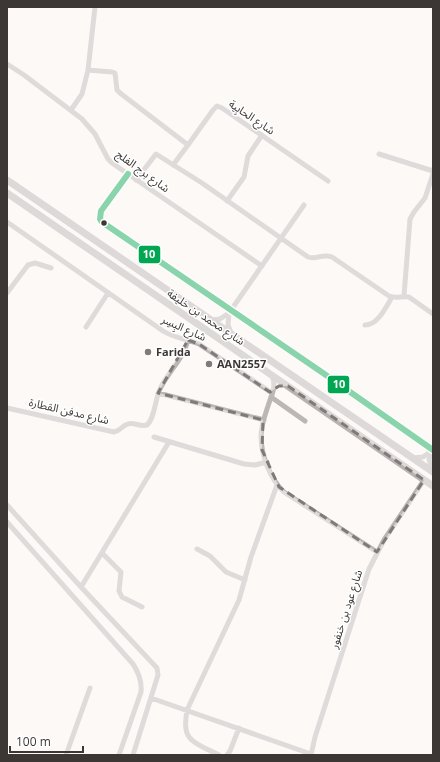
<svg xmlns="http://www.w3.org/2000/svg" width="440" height="762" font-family="'Open Sans','Noto Sans Arabic',sans-serif">
<style>
.lines{fill:none;stroke-linecap:round;stroke-linejoin:round}
.minor{stroke:#bcb6b6;stroke-width:5}
.highway{stroke:#b9b2b2;stroke-width:7}
.bus-1-casing{stroke:#fff;stroke-width:9}
.bus-1{stroke:#00a651;stroke-width:6}
.marked{fill:none;stroke:#7f7b78;stroke-width:3;stroke-dasharray:8 5;stroke-linejoin:round}
.bus-dot{fill:#3c3734;stroke:#fff;stroke-width:1.5}
.poi-dot{fill:#7f7b78;stroke:#fff;stroke-width:1.5}
.labels{text-anchor:middle;stroke-width:3;stroke-linejoin:round;paint-order:stroke}
.street-label{font-size:11px;fill:#3c3734;stroke:#fff}
.poi-label{font-size:11px;font-weight:bold;fill:#3c3734;stroke:#fff;text-anchor:start}
.line-badge{stroke:#fff;stroke-width:1.5}
.badge-label{font-size:11px;text-anchor:middle;font-weight:bold;fill:#fff}
</style>
<rect width="100%" height="100%" fill="#fcf9f7"/>
<g class="lines">
<path class="minor" d="M7 64 24 75 82 119 95 134 108 159 112 163 262 266
M88 70 112 72 115 73 117 90 120 93 188 145 213 110 217 106 222 108 328 181
M71 110 82 94 88 70 95 7
M379 154 433 171
M173 165 188 145
M128 174 101 211 100 219 102 222 323 373 433 450
M136 180 156 154 202 183 308 257C317 260 323 253 332 257L389 296C396 299 401 296 409 297L433 314
M227 201 244 177 248 156 262 135
M7 222 163 331C174 338 187 339 199 344L272 393
M7 293 28 265 35 263 51 268
M404 296 410 219 414 212 425 198 433 174
M229 313 228 325 231 333
M212 320 220 319 229 313 304 205
M365 325C378 325 386 307 392 297
M86 327 108 293
M272 376C277 387 271 396 268 406 265 415 261 426 261 436 261 455 270 479 284 492L377 552
M158 393 264 420
M271 397 305 421
M7 408 114 432C121 431 122 425 128 424 134 422 140 427 147 425 155 418 155 399 160 389 168 372 184 358 188 340
M154 437 244 464 255 465 267 462
M412 458 423 457 430 452
M432 471 429 459 433 449
M7 505 81 587 157 668 158 675 133 755
M7 522 133 664C139 673 142 682 141 692L119 755
M197 549 210 556 226 572 245 580
M102 553 121 572 119 591 122 597 142 607
M81 587 169 442
M151 698 311 754
M66 755 90 688
M219 755C208 749 187 743 186 729 185 723 186 716 187 710L239 600 251 557 277 485
M227 755 230 751 239 728
M311 755 315 737 369 569 384 540 424 480"/>
<path class="highway" d="M7 180 433 472
M7 193 433 486"/>
<g class="bus-1-casing">
<path id="bus-1" d="M128 174 101 211 100 219 102 222 323 373 433 450"/>
</g>
<use href="#bus-1" class="bus-1"/>
</g>
<path d="M0 0H440V762H0ZM188 340 199 344 270 392 279 386H288L424 480 377 552 279 487 262 450 263 420 158 393Z" fill="#fcf9f7" fill-opacity=".55" fill-rule="evenodd"/>
<path class="marked" d="M188 340 199 344 270 392 279 386H288L424 480 377 552 279 487 262 450 263 420 158 393Z"/>
<circle class="bus-dot" cx="104" cy="223" r="3.5"/>
<g class="poi-dot">
<circle cx="148" cy="352" r="4"/>
<circle cx="209" cy="364" r="4"/>
</g>
<g class="labels">
<g class="street-label">
<text transform="translate(252 117) rotate(34)" y="4">شارع الحابِية</text>
<text transform="translate(143 171) rotate(36)" y="4">شارع برج الفلج</text>
<text transform="translate(206 317) rotate(34)" y="4">شارع محمد بن خليفة</text>
<text transform="translate(184 328) rotate(24)" y="4">شارع البِسِر</text>
<text transform="translate(69 411) rotate(13)" y="4">شارع مدفن القطارة</text>
<text transform="translate(346 609) rotate(-72)" y="4">شارع عود بن خنفور</text>
</g>
<g class="poi-label">
<text x="156" y="356">Farida</text>
<text x="217" y="368">AAN2557</text>
</g>
</g>
<g class="line-badge">
<rect x="138" y="245" width="23" height="19" rx="4" fill="#00a651"/>
<rect x="327" y="375" width="23" height="19" rx="4" fill="#00a651"/>
</g>
<g class="badge-label">
<text x="149" y="258">10</text>
<text x="339" y="388">10</text>
</g>
<rect width="440" height="762" fill="none" stroke="#3c3734" stroke-width="16"/>
<path d="M10 746v6h73v-6" fill="none" stroke="#3c3734" stroke-width="2"/>
<text x="16" y="746" font-size="12" fill="#3c3734" stroke="#ffffff" stroke-width="3" paint-order="stroke">100 m</text>
</svg>
